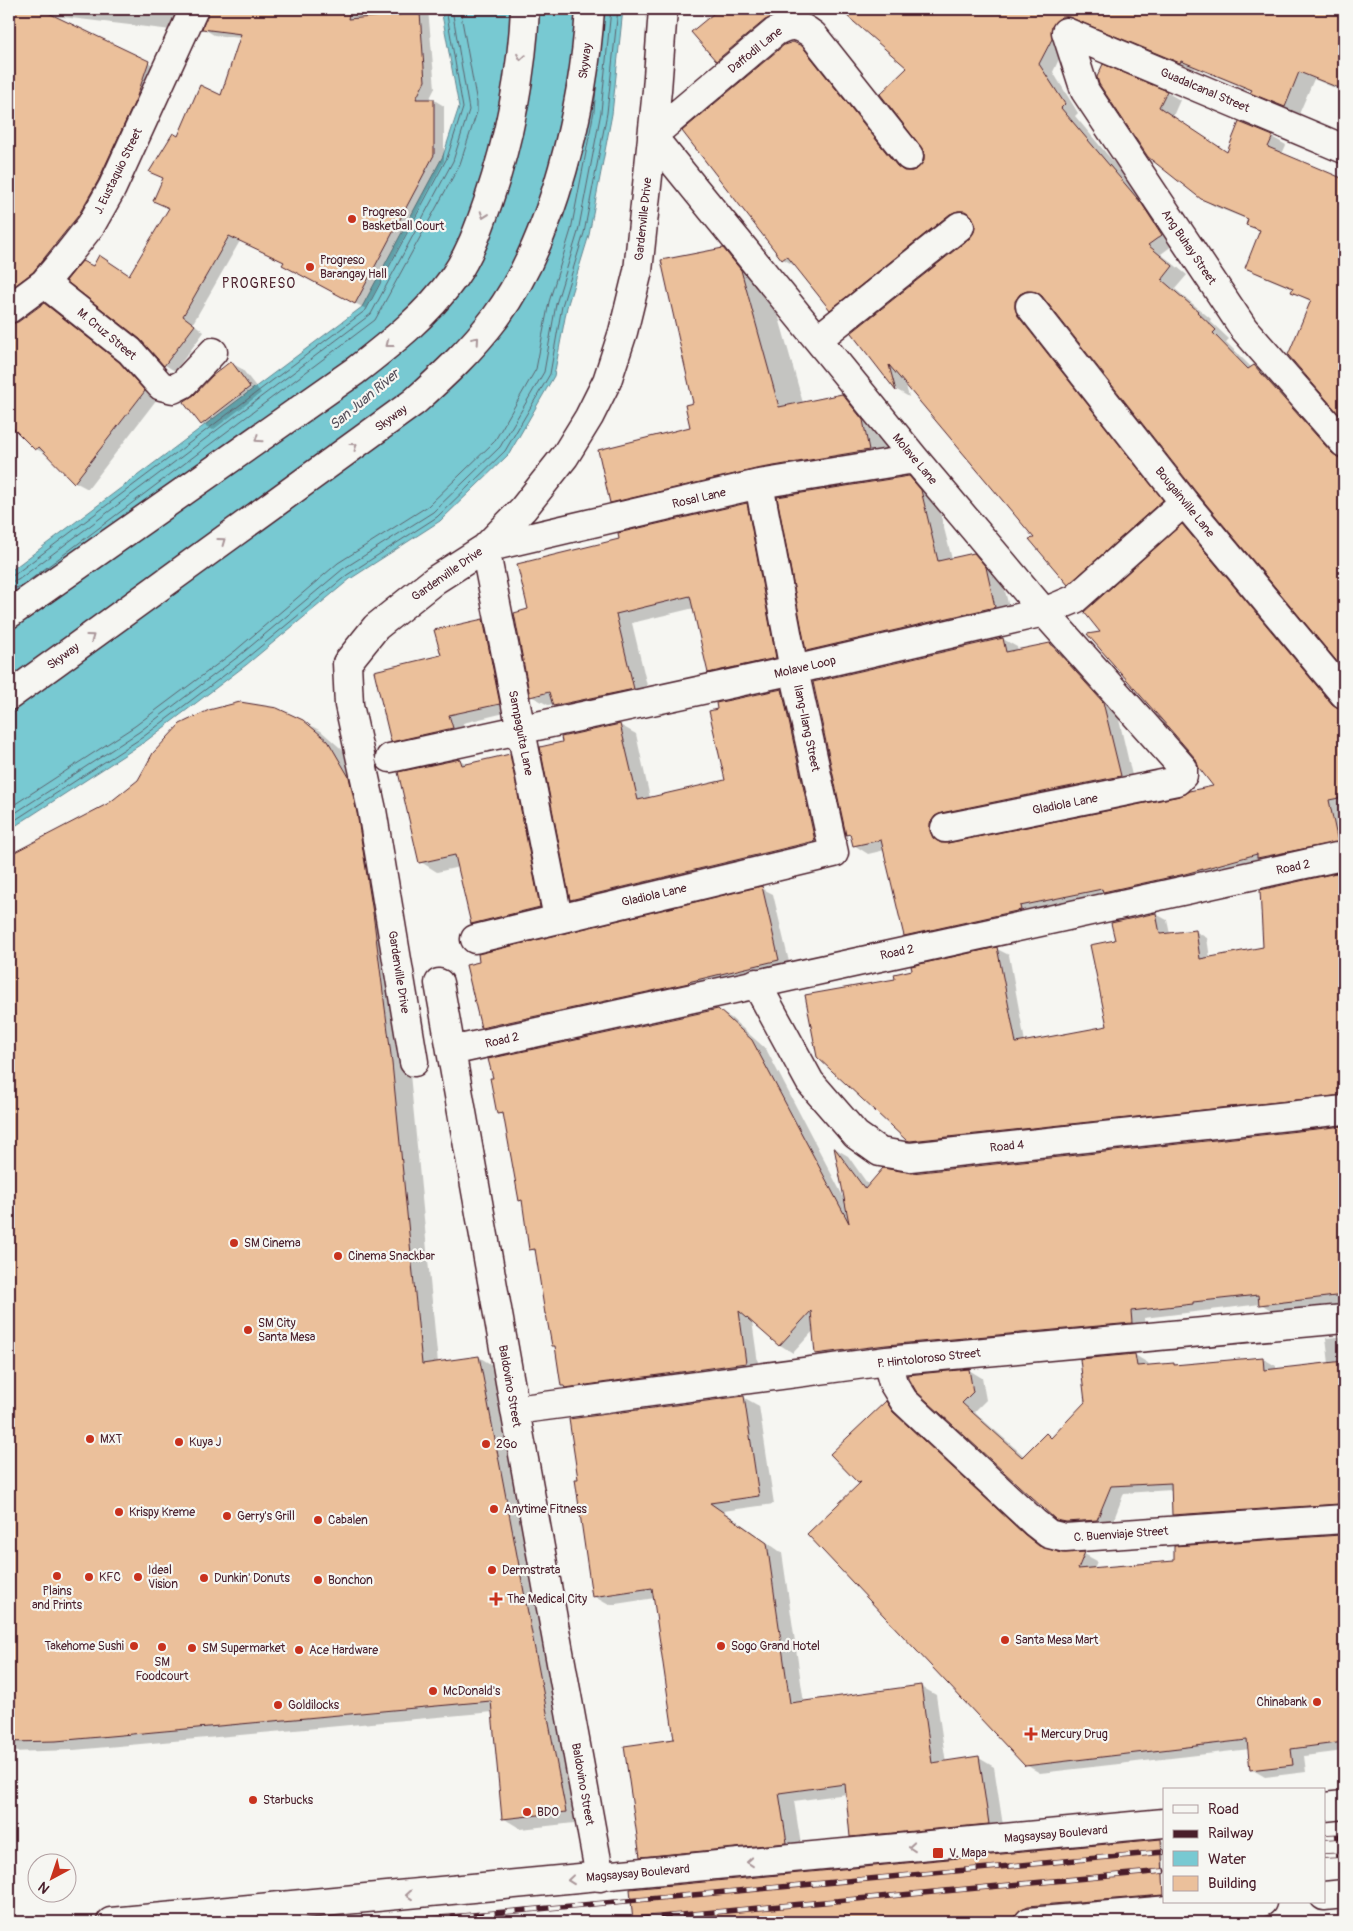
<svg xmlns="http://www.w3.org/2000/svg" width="1353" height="1931" font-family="Pangolin,sans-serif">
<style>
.water{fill:#78c9d2;stroke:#66858f}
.shadow{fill:#0003}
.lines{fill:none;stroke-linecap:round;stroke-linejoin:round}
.shore{stroke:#5c636e;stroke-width:1}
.building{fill:#ebc09b;stroke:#4a1f2b}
.street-casing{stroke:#4a1f2b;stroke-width:31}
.primary-casing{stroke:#4a1f2b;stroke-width:31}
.highway-casing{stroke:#4a1f2b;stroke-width:31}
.street{stroke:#f6f6f2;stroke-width:28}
.primary{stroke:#f6f6f2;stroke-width:28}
.highway{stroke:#f6f6f2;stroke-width:28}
.rail-casing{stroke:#4a1f2b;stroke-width:5.5}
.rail{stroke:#f6f6f2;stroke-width:4;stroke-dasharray:11;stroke-linecap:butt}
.oneway{stroke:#a99598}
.poi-dot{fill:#c8321e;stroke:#f6f6f2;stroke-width:2}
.labels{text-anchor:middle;stroke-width:4.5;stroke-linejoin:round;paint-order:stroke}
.street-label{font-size:12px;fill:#4a1f2b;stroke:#f6f6f2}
.poi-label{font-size:12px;fill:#4a1f2b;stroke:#f6f6f2;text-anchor:start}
.neighbourhood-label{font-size:14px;letter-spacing:1px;fill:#4a1f2b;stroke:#f6f6f2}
.water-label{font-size:14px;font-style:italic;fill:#58525d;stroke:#f6f6f2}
</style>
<rect width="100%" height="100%" fill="#f6f6f2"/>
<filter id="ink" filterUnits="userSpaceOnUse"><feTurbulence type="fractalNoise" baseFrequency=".02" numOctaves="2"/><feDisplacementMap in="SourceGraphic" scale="10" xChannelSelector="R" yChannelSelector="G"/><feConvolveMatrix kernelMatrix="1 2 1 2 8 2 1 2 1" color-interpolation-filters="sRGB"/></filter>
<g filter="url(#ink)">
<path class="water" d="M441 9H623L612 114 589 235 567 307 554 376 509 454 440 521 350 579 246 665 146 741 9 830V572L362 307 443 156 459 107Z"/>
<path class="shadow" d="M9 9H190L180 31 54 16 159 68 108 187 44 277 9 295V203L14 197 9 192Z
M210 9H428L435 88 429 100H434L444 106V161L366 309 294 271 285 262 240 241 193 323 204 332 175 371 165 365 93 268 130 276 170 209 154 201 179 138 222 97 241 38 214 35 204 29Z
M721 9H789L796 17 728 67 717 60 693 32Z
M841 9H902L911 20 920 9H1344V92L1314 79 1299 114 1266 100 1252 91 1195 68 1194 70 1084 24 1075 25 1053 72 1078 113 1075 116 1156 213 1176 243 1161 254 1187 275 1175 289 1211 319 1210 321 1229 339 1226 342 1252 368 1254 366 1268 374 1344 459V668L1197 491 1046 298H1042L1034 302 1176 509 1082 592 1068 584 1037 539 905 382 909 397 897 390 852 333 971 239 975 233 977 224 973 218 965 221 844 317 830 309 797 267 783 259 801 47 816 56 909 172 920 169 925 162 926 153 909 68Z
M1100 84 1166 92 1180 100 1173 116 1228 153 1272 137 1286 145 1282 154 1344 180V418L1289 355 1312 302 1293 292 1294 289 1260 275 1246 267 1261 232 1247 224 1249 220 1216 207 1201 198Z
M723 249 753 267 771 289 803 403 842 395 872 413 899 467 642 519 612 502 692 428Z
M44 304 57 312 132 371 157 399 88 489 75 482 50 456 36 449 9 423V353L27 334Z
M231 363 242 369 261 393 213 430 202 424Z
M909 477 925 487 937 501 952 559 973 554 990 564 1002 578 1011 616 824 660 807 650Z
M746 504 763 514 792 667 726 681 709 672 694 608 632 623 650 698 571 715 554 704 548 705 531 696 530 610 621 540Z
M1182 526 1196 534 1344 710V780L1335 772 1344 816V849L919 943 905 935 885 850 868 854 854 845 852 837 847 834 1003 639 1017 647 1018 651 1050 644 1064 652 1117 711 1134 784 944 841 946 844 1181 798 1216 787 1196 757 1102 632Z
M483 620 497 628 513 711 463 723 466 736 406 749 392 741 442 656Z
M782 690 798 699 831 850 587 908 572 899 562 738 620 725 636 734 650 798 726 781Z
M302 721 321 731 346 753 366 788 410 1074 438 1363 479 1357 497 1368 583 1822 521 1829 503 1818 493 1712 74 1750 9 1752V857L110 804Z
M510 756 526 765 556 917 488 933 472 923 459 867 437 872 421 862 460 760 469 765Z
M1315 879 1344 896V1101L918 1146 906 1139 897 980 997 949 1009 955 1025 1042 1109 1027 1116 941 1156 914 1167 920 1170 934 1195 931 1207 938 1210 958 1265 948Z
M761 888 773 894 790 966 493 1034 482 1028Z
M717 1010 731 1018 766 1049 845 1200 836 1149 848 1156 869 1186 912 1174 1310 1151 1344 1147V1312H1336L1325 1306 1274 1312 1261 1304 1144 1318 1145 1330 830 1361 816 1353 814 1330 793 1353 780 1345 752 1321 759 1370 576 1393 562 1385 557 1348 553 1346 537 1252 530 1249 523 1202 520 1200 504 1116 498 1113Z
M1344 1336V1511L1187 1522 1173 1514 1172 1490 1124 1493 1111 1527H1071L1057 1519 917 1390 969 1370 982 1378 986 1400 974 1412 1024 1456 1046 1434 1052 1438 1135 1355 1148 1363 1149 1367 1174 1364 1177 1366 1262 1358 1276 1366V1370L1329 1364 1326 1338Z
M743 1397 759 1406 774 1504 723 1511 782 1553 804 1703 920 1686 936 1695 946 1763 979 1758 994 1767 1004 1832 866 1845 851 1836 847 1794 794 1801 802 1851 657 1865 641 1856 676 1740 655 1598 609 1605 593 1596Z
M886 1402 899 1410 907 1422 1038 1544 1045 1549 1061 1554H1084L1097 1561 1094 1569 1176 1562 1175 1547 1344 1536V1751L1304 1756 1306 1772 1265 1777 1251 1769 1250 1749 1040 1773 1026 1765 862 1483 859 1482Z
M1161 1840 1164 1842V1902L1033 1922H634L631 1890Z"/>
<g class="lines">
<path class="shore" d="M9 576 14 575 366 310 447 158 463 108 446 9
M9 582 18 580 371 314 453 161 469 110 452 9
M9 590 22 586 375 320 460 164 477 112V103L460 9
M9 808 135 726 235 651 338 563 428 506 494 442 536 369 549 302 571 230 594 111 596 88
M9 817 139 732 239 656 343 569 433 512 500 447 544 372 556 304 578 232 601 112 611 9
M9 824 143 737 243 661 347 575 437 517 505 451 550 374 562 306 584 233 607 113 618 9"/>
</g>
<path class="building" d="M9 9H40L149 61 136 99 98 181 78 216 33 272 9 290Z
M209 9H350L348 19 420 13 425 81 416 99H434V155L355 304 282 265 284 262 229 236 183 316 195 325 164 366 140 339 66 281 82 261 93 266 99 255 129 275 169 208 153 201 163 178 149 172 173 133 178 136 200 85 221 95 241 34 202 29Z
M719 9H785L787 11 765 20 716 61 691 32Z
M839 9H1344V90L1299 72 1285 107 1250 93 1252 90 1181 61 1180 63 1069 17H1061L1052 26V39L1039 64 1065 104 1061 108 1142 204 1162 235 1148 245 1173 266 1162 280 1198 311 1197 312 1216 330 1213 333 1248 369 1254 365 1332 453 1339 458H1344V670L1196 492 1042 296 1036 292 1027 291 1020 294 1015 301V308L1018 316 1163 500 1068 585 1029 539 1034 538 889 365 896 391 851 333 970 238 974 232 975 224 972 216 965 211H958L950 214 830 310 787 256 782 260 682 131 784 45 793 42 802 46 897 166 904 171H912L918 168 924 161V153L921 147 880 94 907 68Z
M1103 64 1167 91 1159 107 1227 152 1239 122 1273 136 1268 147 1344 179V420L1288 355 1311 300 1291 292 1293 288 1245 268 1260 230 1246 225 1248 219 1201 199 1148 157 1099 84 1097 77Z
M723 248 741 270 779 407 842 394 863 420 869 450 756 469 610 503 598 450 690 427 685 405 693 403 661 260Z
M44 303 119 362 145 391 74 483 39 447 35 450 9 424V324L18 322Z
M231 361 250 387 201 425 183 402 194 395 212 376Z
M909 476 921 490 938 561 974 553 986 567 995 607 806 651 777 497Z
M747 503 776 658 708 673 690 596 616 614 634 689 553 706 549 692 530 697 514 613 528 609 517 564 619 539 618 533Z
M1182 524 1332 704 1338 708 1344 709V797L1329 800 1338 842 1257 858V854L1185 874 1103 892 1102 889 1020 906 1021 910 904 936 881 840 853 846 850 834 846 835 813 682 1003 638 1006 652 1050 643 1103 702 1121 776 941 813 935 816 930 823V831L933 838 941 843H948L1180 796 1189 791 1213 786 1199 768 1195 758 1087 634 1100 632 1084 612Z
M483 619 500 704 449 715 453 728 391 742 374 671 441 655 434 630Z
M782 689 815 841 570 900 540 747 562 742 561 737 620 724 638 800 725 780 709 711 717 709 716 703Z
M240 702 277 708 303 720 328 741 349 777 357 813 373 913 392 1063 422 1364 479 1356 566 1812 502 1819 491 1701 56 1741 9 1742V855L109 803 138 780 153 753 180 724 209 710Z
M510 754 540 907 471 924 455 855 419 863 398 772 460 759 462 765Z
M1336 873 1344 874V1095L910 1141 906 1140 817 1057 805 995 895 979 894 974 912 970 911 966 997 947 1016 1043 1107 1026 1090 945 1115 940 1111 923 1156 913 1160 934 1196 930 1200 959 1263 947 1260 890Z
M762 886 779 960 688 982 689 983 481 1028 466 965 479 962 478 954Z
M718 1009 752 1040 849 1223 834 1147 865 1189 883 1168 912 1173 1344 1126V1295L1259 1305 1258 1295 1193 1302V1304L1131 1311 1132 1323 886 1345 815 1354 811 1311 779 1346 739 1311 746 1363 565 1388 564 1386H561L555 1346H552L546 1314H545L535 1249 529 1250 522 1200 519 1201 503 1113 497 1114 490 1078H493L488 1059Z
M1135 1354 1137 1366 1174 1363V1365L1263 1357 1264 1370 1344 1361V1493L1338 1494 1339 1504 1172 1515 1171 1483 1111 1486 1097 1520 1066 1522 1056 1520 916 1391 907 1375 969 1369 973 1392 962 1403 1022 1457 1046 1433 1051 1438 1085 1402 1080 1359Z
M744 1396 759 1496 710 1503 767 1543 790 1703 921 1685 932 1763 979 1756 989 1824 850 1837 845 1784 779 1793 787 1843 640 1857 624 1746 674 1739 652 1588 592 1597 575 1479H578L569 1419Z
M886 1401 893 1412 1024 1534 1039 1546 1062 1553 1085 1552 1078 1569 1174 1561V1546L1341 1535 1344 1580V1742L1291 1749 1293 1765 1250 1770 1247 1740 1025 1766 807 1534 861 1482 858 1483 830 1454Z
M1161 1839 1164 1895 1028 1906 1020 1910 1015 1915 1014 1922H633L630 1889Z"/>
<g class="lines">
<g class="street-casing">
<path id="street" d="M1066 32 1085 91 1244 329 1344 443
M1066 32 1344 149
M909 156 813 35C799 24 790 23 775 32L652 136 915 459 1044 612 1183 768V775L1177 781 945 828
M44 283 130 351 161 386 173 389 183 384 213 352
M1030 306 1184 502 1344 694
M9 309 44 283 69 253 91 225 112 188 194 9
M818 339 960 226
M390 758 794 670 1044 612 1075 599 1184 502
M558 918 485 548 759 484 915 459
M475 939 834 853 794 670 759 484
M439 983 515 1410 600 1877
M756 983 810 1082 856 1135 880 1152 910 1157 1344 1110
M451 1051 1337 857 1344 859
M414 1062 372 810 349 705 347 663 376 627 435 580 485 548 523 509 565 456 589 417 607 381 623 332 638 271 657 90 663 9
M887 1361 893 1383 904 1401 1035 1523 1049 1534 1065 1538 1344 1519
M515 1410 887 1361 1344 1319"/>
</g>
<g class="primary-casing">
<path id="primary" d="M1324 1807 1344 1805
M1324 1896 1344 1894
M111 1922 1164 1823
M1029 1922 1262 1902"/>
</g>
<g class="highway-casing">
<path id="highway" d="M9 614 355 371C391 343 427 315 454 277 470 254 479 228 488 202 509 140 522 74 525 9
M9 696 414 402C443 376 472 349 496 317 554 238 584 106 590 9"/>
</g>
<use href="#street" class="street"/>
<use href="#primary" class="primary"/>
<use href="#highway" class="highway"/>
<g class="rail-casing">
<path id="rail" d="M1324 1837 1344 1836
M1324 1856 1344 1855
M396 1922 1164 1852
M605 1922 1164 1871"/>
</g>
<use href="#rail" class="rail"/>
</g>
<defs><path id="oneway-chevron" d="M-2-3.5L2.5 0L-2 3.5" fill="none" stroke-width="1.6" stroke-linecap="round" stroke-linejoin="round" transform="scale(1.25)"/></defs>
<g class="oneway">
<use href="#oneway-chevron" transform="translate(521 57) rotate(99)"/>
<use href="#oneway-chevron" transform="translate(484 215) rotate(109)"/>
<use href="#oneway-chevron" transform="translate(476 340) rotate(-49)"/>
<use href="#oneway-chevron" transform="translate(389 344) rotate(142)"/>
<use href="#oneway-chevron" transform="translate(258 439) rotate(145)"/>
<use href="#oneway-chevron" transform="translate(354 446) rotate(-36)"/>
<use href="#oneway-chevron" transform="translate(222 541) rotate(-36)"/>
<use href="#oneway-chevron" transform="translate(91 637) rotate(-36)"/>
<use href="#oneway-chevron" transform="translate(912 1847) rotate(175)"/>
<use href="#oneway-chevron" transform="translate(750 1862) rotate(175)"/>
<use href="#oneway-chevron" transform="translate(571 1880) rotate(174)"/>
<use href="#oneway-chevron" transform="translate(409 1895) rotate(175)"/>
</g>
</g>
<g class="poi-dot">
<circle cx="352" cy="219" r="5"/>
<circle cx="310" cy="267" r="5"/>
<circle cx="234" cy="1243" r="5"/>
<circle cx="338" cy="1256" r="5"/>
<circle cx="248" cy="1330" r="5"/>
<circle cx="90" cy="1439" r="5"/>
<circle cx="179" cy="1442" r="5"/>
<circle cx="486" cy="1444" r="5"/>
<circle cx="494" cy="1509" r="5"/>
<circle cx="119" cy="1512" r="5"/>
<circle cx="227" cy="1516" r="5"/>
<circle cx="318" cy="1520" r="5"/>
<circle cx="492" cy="1570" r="5"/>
<circle cx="57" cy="1576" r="5"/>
<circle cx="89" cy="1577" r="5"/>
<circle cx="138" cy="1577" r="5"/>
<circle cx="204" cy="1578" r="5"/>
<circle cx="318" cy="1580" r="5"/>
<path d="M493.5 1591.5h5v5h5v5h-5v5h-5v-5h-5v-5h5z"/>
<circle cx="1005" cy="1640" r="5"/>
<circle cx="134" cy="1646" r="5"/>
<circle cx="721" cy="1646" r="5"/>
<circle cx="162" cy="1647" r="5"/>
<circle cx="192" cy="1648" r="5"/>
<circle cx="299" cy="1650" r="5"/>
<circle cx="433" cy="1691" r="5"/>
<circle cx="1317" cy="1702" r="5"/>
<circle cx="278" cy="1705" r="5"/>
<path d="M1028.5 1726.5h5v5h5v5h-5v5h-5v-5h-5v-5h5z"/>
<circle cx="253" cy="1800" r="5"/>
<circle cx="527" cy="1812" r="5"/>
<rect x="932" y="1847" width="12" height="12" rx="2.5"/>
</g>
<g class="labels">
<g class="street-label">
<text transform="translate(755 50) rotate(-39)" y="4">Daffodil Lane</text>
<text transform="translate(585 61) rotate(-82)" y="4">Skyway</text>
<text transform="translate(1205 90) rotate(23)" y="4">Guadalcanal Street</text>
<text transform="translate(118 171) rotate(-64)" y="4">J. Eustaquio Street</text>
<text transform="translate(643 219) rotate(-84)" y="4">Gardenville Drive</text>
<text transform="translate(1189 247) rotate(56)" y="4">Ang Buhay Street</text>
<text transform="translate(107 334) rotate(40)" y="4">M. Cruz Street</text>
<text transform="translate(391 418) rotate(-36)" y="4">Skyway</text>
<text transform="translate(915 459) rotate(50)" y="4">Molave Lane</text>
<text transform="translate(699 498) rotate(-13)" y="4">Rosal Lane</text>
<text transform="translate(1185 502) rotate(51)" y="4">Bougainville Lane</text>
<text transform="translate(447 574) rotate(-35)" y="4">Gardenville Drive</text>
<text transform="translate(63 656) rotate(-36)" y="4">Skyway</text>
<text transform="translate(805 667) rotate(-13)" y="4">Molave Loop</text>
<text transform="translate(807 728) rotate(78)" y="4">Ilang-Ilang Street</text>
<text transform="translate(521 733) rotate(79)" y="4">Sampaguita Lane</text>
<text transform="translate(1065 804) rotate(-11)" y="4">Gladiola Lane</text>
<text transform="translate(1293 867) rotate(-12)" y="4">Road 2</text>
<text transform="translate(654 895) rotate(-13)" y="4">Gladiola Lane</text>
<text transform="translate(897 952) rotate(-12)" y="4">Road 2</text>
<text transform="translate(399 972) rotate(81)" y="4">Gardenville Drive</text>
<text transform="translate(502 1040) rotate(-13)" y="4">Road 2</text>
<text transform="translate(1007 1146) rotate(-6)" y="4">Road 4</text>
<text transform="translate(929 1358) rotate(-6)" y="4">P. Hintoloroso Street</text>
<text transform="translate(510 1386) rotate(80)" y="4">Baldovino Street</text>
<text transform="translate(1121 1534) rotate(-4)" y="4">C. Buenviaje Street</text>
<text transform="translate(583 1784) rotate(80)" y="4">Baldovino Street</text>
<text transform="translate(1056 1834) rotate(-5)" y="4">Magsaysay Boulevard</text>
<text transform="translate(638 1873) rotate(-5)" y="4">Magsaysay Boulevard</text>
</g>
<g class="poi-label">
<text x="362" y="216">Progreso<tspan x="362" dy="14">Basketball Court</tspan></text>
<text x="320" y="264">Progreso<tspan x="320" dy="14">Barangay Hall</tspan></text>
<text x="244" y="1247">SM Cinema</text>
<text x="348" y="1260">Cinema Snackbar</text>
<text x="258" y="1327">SM City<tspan x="258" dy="14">Santa Mesa</tspan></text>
<text x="100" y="1443">MXT</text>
<text x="189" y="1446">Kuya J</text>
<text x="496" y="1448">2Go</text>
<text x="504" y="1513">Anytime Fitness</text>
<text x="129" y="1516">Krispy Kreme</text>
<text x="237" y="1520">Gerry's Grill</text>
<text x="328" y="1524">Cabalen</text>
<text x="148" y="1574">Ideal<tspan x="148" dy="14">Vision</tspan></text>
<text x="502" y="1574">Dermstrata</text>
<text x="99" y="1581">KFC</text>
<text x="214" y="1582">Dunkin' Donuts</text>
<text x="328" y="1584">Bonchon</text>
<text x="57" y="1595" text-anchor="middle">Plains<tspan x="57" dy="14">and Prints</tspan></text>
<text x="507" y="1603">The Medical City</text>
<text x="1015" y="1644">Santa Mesa Mart</text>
<text x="124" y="1650" text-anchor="end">Takehome Sushi</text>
<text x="731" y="1650">Sogo Grand Hotel</text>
<text x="202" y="1652">SM Supermarket</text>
<text x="309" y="1654">Ace Hardware</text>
<text x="162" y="1666" text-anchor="middle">SM<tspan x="162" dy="14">Foodcourt</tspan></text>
<text x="443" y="1695">McDonald's</text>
<text x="1307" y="1706" text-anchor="end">Chinabank</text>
<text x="288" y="1709">Goldilocks</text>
<text x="1041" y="1738">Mercury Drug</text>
<text x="263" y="1804">Starbucks</text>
<text x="537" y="1816">BDO</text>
<text x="949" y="1857">V. Mapa</text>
</g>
<g class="neighbourhood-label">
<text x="259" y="288">PROGRESO</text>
</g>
<g class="water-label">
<text transform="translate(364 399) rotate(-40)" y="5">San Juan River</text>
</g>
</g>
<rect width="1353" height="1931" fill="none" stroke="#f6f6f2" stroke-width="30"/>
<rect x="15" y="15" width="1323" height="1901" fill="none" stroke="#4a1f2b" stroke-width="2" filter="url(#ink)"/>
<rect x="1163" y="1788" width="162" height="115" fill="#f6f6f2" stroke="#b1a0a2"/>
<rect x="1173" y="1805" width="25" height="8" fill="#f6f6f2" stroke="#b1a0a2"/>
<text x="1208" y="1814" font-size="15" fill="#4a1f2b">Road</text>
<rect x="1173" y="1830" width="25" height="8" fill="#4a1f2b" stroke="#b1a0a2"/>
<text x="1208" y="1838" font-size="15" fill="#4a1f2b">Railway</text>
<rect x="1173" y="1851" width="25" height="15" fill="#78c9d2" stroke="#b1a0a2"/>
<text x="1208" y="1864" font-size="15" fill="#4a1f2b">Water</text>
<rect x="1173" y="1876" width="25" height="15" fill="#ebc09b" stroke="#b1a0a2"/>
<text x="1208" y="1888" font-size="15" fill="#4a1f2b">Building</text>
<g transform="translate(52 1878) rotate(220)"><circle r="24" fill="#f6f6f2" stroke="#b1a0a2"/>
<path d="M0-4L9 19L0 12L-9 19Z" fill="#c8321e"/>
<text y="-8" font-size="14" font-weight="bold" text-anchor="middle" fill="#4a1f2b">N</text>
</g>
</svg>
